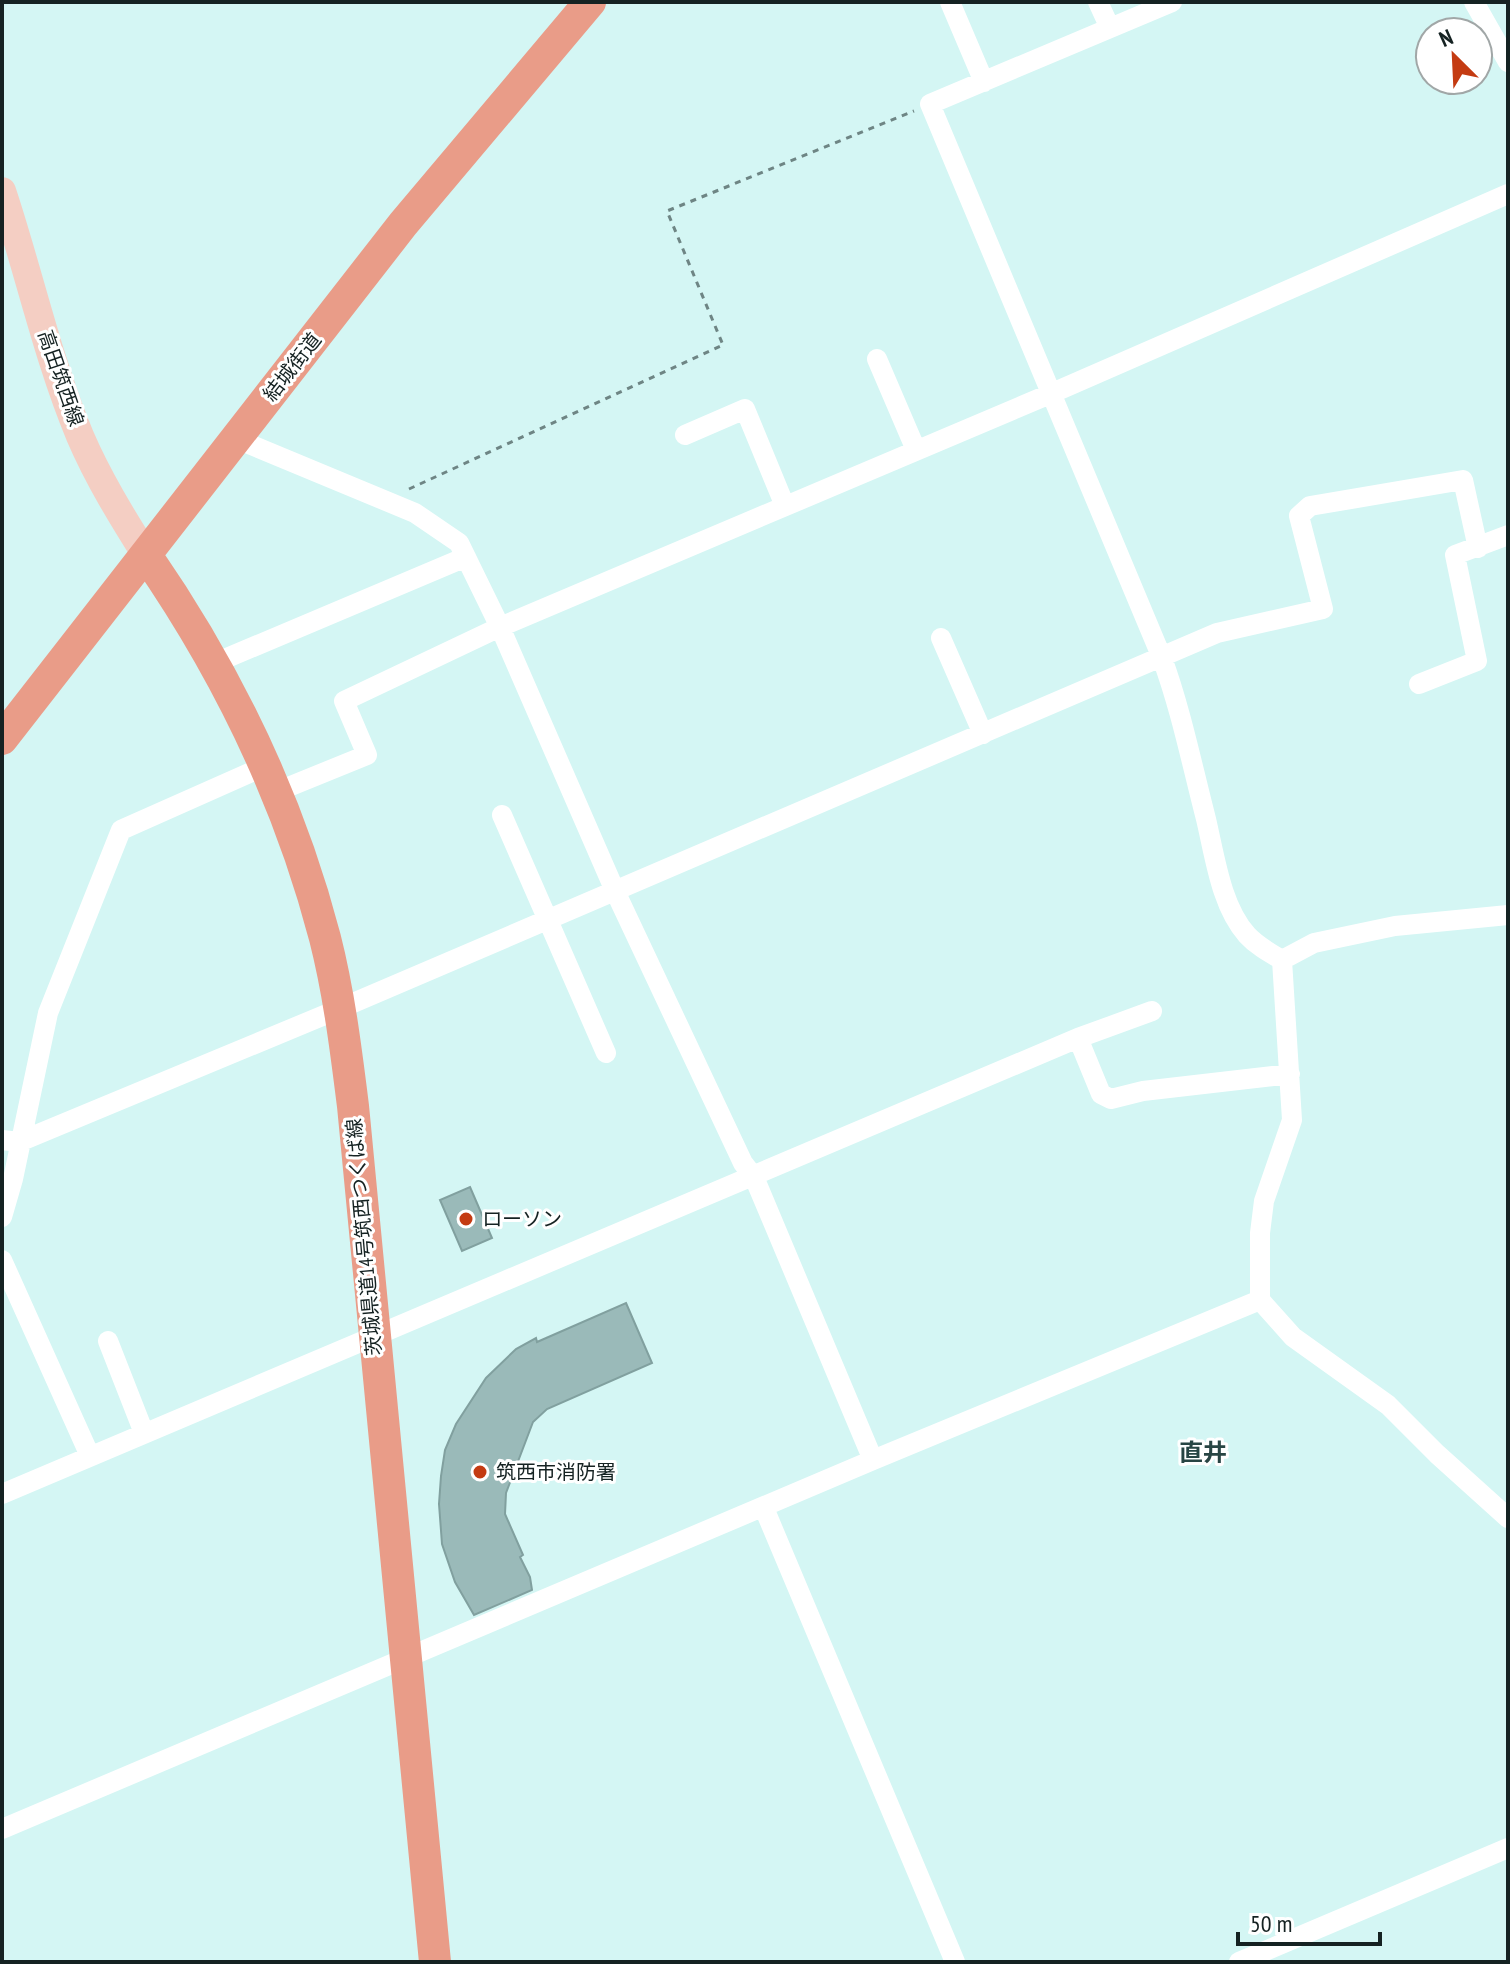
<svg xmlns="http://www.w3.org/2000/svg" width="1510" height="1964" font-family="'PT Sans Narrow','Noto Sans JP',sans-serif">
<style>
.building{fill:#9abab9;stroke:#81a09f;stroke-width:2}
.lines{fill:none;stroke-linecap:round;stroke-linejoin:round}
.path{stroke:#6e8584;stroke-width:3;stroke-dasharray:6 6;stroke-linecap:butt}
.minor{stroke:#fff;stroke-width:20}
.secondary{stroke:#f4cec3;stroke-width:28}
.primary{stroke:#e99c88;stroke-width:32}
.poi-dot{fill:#c43b12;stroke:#fff;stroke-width:3}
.labels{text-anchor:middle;stroke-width:6;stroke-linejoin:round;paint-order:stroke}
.street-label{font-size:20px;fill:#152222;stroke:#fff}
.poi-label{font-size:20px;fill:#152222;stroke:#fff;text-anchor:start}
.quarter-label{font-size:24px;font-weight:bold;fill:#284544;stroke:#fff}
</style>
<rect width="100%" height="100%" fill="#d4f6f4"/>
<path class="building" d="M470 1187 492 1238 462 1251 440 1200Z
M626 1303 652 1363 547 1409 533 1422 506 1493 505 1514 523 1555 520 1557 530 1577 532 1590 474 1615 455 1582 442 1544 439 1504 441 1476 445 1450 456 1424 486 1378 516 1349 536 1338 537 1342Z"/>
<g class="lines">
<path class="path" d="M409 489 723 345 667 211 914 111"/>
<path class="minor" d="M950 2 984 82
M1098 2 1110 28
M1172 2 930 104 1162 658C1181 710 1192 765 1206 819 1215 857 1221 906 1247 935 1257 946 1270 953 1282 960
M1474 2 1508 62
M877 359 916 450
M685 435 745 409 785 506
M237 439 415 513 459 543 500 627 615 891 743 1163 754 1177 873 1460
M941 638 983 734
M215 663 466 557
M1419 684 1477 661 1455 555 1508 535
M276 792 367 755 344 701 500 627 1050 394 1508 194
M502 815 606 1053
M1282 960 1292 1120 1264 1201 1260 1233V1300L1293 1337 1388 1405 1437 1454 1508 1518
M1282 960 1314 943 1395 926 1508 915
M1078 1038 1101 1094 1111 1099 1143 1091 1290 1074
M2 1140 19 1142 339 1009 1217 633 1323 609 1299 516 1310 506 1463 480 1478 548
M2 1217 13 1179 48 1013 121 830 265 766
M2 1260 90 1456
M108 1341 144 1433
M2 1494 1078 1038 1152 1011
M764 1508 955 1962
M2 1829 873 1460 1260 1300
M1239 1962 1508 1848"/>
<path class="secondary" d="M2 191C29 272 47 357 80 436 98 478 122 517 146 555"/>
<path class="primary" d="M146 555C227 672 289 800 325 938 339 993 346 1050 353 1106L435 1962
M2 739 403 224 590 2"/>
</g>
<g class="poi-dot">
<circle cx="466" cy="1219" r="8"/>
<circle cx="480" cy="1472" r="8"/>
</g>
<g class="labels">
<g class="street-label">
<text transform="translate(292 367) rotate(-52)" y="7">結城街道</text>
<text transform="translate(61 378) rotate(71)" y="7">高田筑西線</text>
<text transform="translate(364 1237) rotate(-95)" y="7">茨城県道14号筑西つくば線</text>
</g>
<g class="poi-label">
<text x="482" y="1226">ローソン</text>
<text x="496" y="1479">筑西市消防署</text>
</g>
<g class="quarter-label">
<text x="1203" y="1461">直井</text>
</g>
</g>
<rect width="1510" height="1964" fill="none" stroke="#152222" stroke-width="8"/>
<g transform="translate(1454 56) rotate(336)"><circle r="38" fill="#ffffff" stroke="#a1a7a7" stroke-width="2"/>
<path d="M0-6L14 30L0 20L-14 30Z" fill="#c43b12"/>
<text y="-12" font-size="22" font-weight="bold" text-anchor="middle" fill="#152222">N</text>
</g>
<path d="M1238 1932v12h142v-12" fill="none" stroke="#152222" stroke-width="4"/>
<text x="1250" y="1932" font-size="24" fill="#152222" stroke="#ffffff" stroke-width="6" paint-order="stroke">50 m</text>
</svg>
